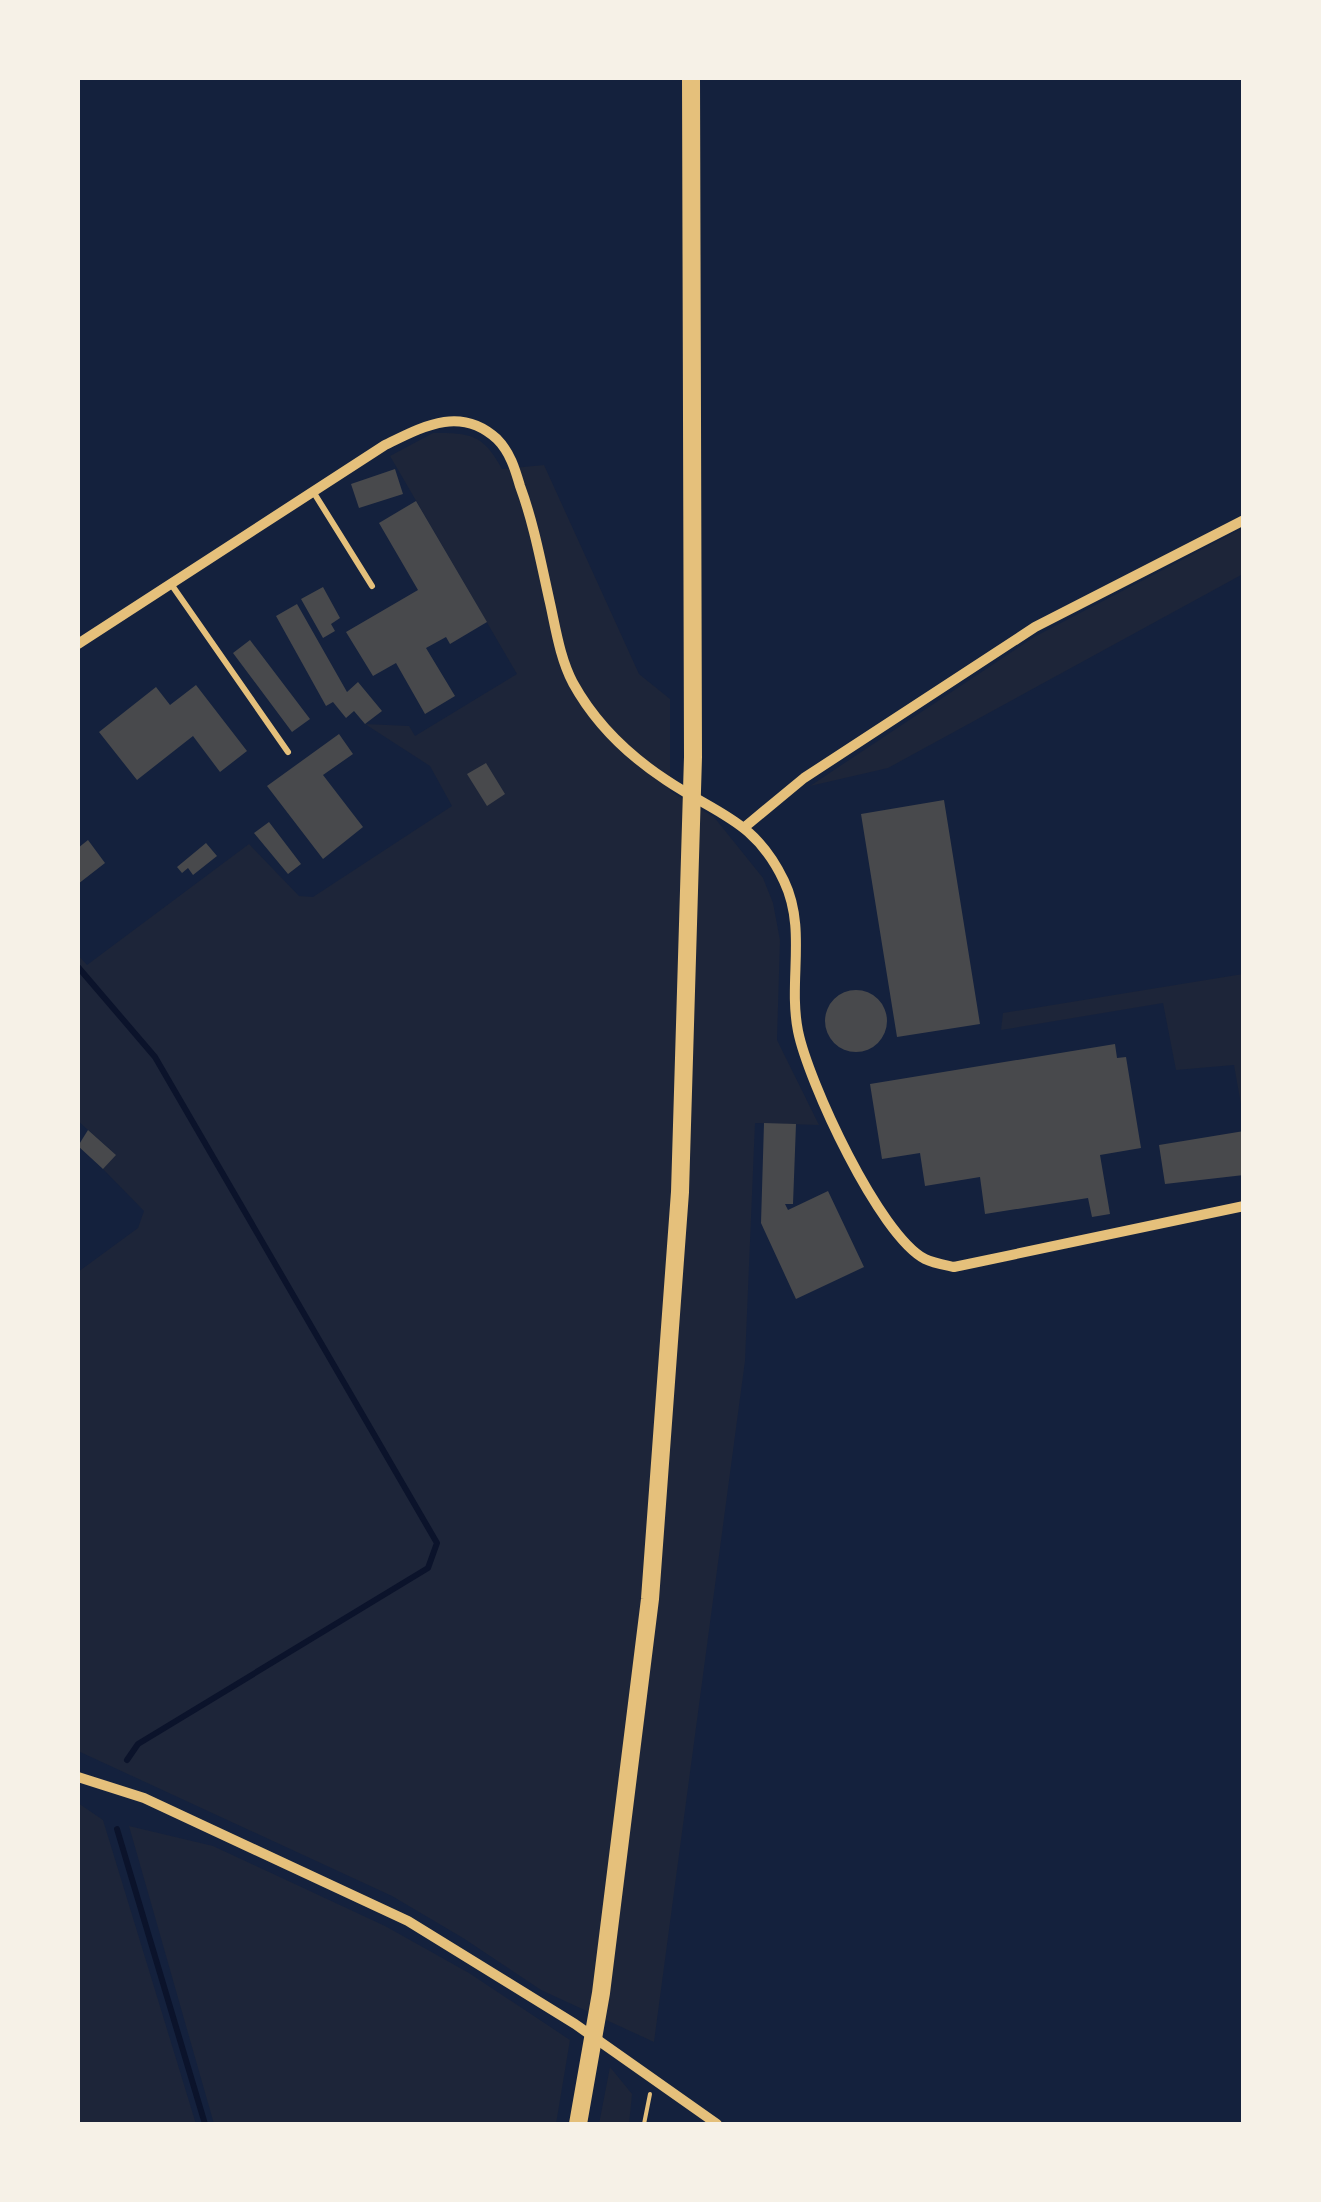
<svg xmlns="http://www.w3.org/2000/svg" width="1321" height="2202" font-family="'Golos Text',sans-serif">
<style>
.green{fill:#1d2539}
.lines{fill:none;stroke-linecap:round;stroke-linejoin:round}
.stream{stroke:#0b132b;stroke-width:6}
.building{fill:#48494c}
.path{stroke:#e5c07b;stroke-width:4}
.service{stroke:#e5c07b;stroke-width:6}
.minor{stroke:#e5c07b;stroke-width:10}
.primary{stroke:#e5c07b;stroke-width:18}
</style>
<rect width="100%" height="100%" fill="#14213d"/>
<path class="green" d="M433 433C471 433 483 434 502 469L544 465 639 674 670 699V791L714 817 763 878 773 903 780 940 777 1040 819 1125 755 1123 745 1361 654 2042 541 1990 463 1938 392 1896 78 1751V1272L138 1228 144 1211 103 1169 115 1154 78 1121V955L87 965 249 844 299 896 313 897 452 806 430 766 365 724 409 726 415 736 517 674 390 456Z
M1243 528V574L888 768 810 786 1034 637Z
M1243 974V1116L1234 1065 1176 1070 1163 1003 1001 1030 1003 1013Z
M78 1803 103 1820 196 2124H78Z
M129 1826 213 1846 385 1926 469 1973 570 2040 556 2124H214Z
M610 2067 632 2094 629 2124H599Z"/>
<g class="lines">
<path class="stream" d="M78 967 155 1057 437 1543 428 1568 138 1744 127 1760
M117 1829 205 2124"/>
</g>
<path class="building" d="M395 469 403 494 359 508 351 484Z
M416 501 487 622 450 644 446 637 426 648 455 696 425 714 396 663 373 676 346 632 418 590 379 523Z
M323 587 340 618 331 624 335 631 323 638 301 599Z
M297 604 347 692 358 682 382 711 365 724 354 711 346 718 333 702 326 706 276 616Z
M250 640 310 719 292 732 233 653Z
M196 685 247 751 220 772 193 736 137 780 99 732 156 687 170 705Z
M339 734 353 754 323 775 363 827 323 859 267 786Z
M486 763 505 794 487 806 467 774Z
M944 800 980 1024 897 1037 861 814Z
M269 822 301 864 288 874 254 833Z
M88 840 105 863 78 884V848Z
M206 843 217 856 193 875 188 868 182 873 177 867Z
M825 1021a31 31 0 1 1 62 0a31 31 0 1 1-62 0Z
M1115 1044 1117 1058 1126 1057 1141 1148 1100 1155 1110 1214 1092 1217 1088 1198 985 1214 980 1177 925 1186 920 1153 882 1159 870 1084Z
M764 1123 796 1124 793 1204H785L788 1210 828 1191 864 1267 796 1299 761 1223Z
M88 1130 116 1155 103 1169 78 1146Z
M1244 1131V1175L1165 1184 1159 1145Z"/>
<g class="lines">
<path class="path" d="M644 2124 650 2094"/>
<path class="service" d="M314 493 372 586
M171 584 288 752"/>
<path class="minor" d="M78 644 385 445C422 427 460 405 497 439 510 452 515 469 520 486 534 524 541 563 550 603 556 630 560 658 573 683 595 723 628 755 666 780 718 815 755 820 784 881 807 929 788 981 798 1031 808 1081 879 1235 925 1259 933 1263 945 1265 954 1267L1244 1206
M746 826 804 778 1035 627 1244 520
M78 1777 144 1798 408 1921 575 2024 717 2124"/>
<path class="primary" d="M578 2124 601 1993 650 1599 680 1192 693 757 691 78"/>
</g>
<rect width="1321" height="2202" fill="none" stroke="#f6f1e7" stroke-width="160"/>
</svg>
